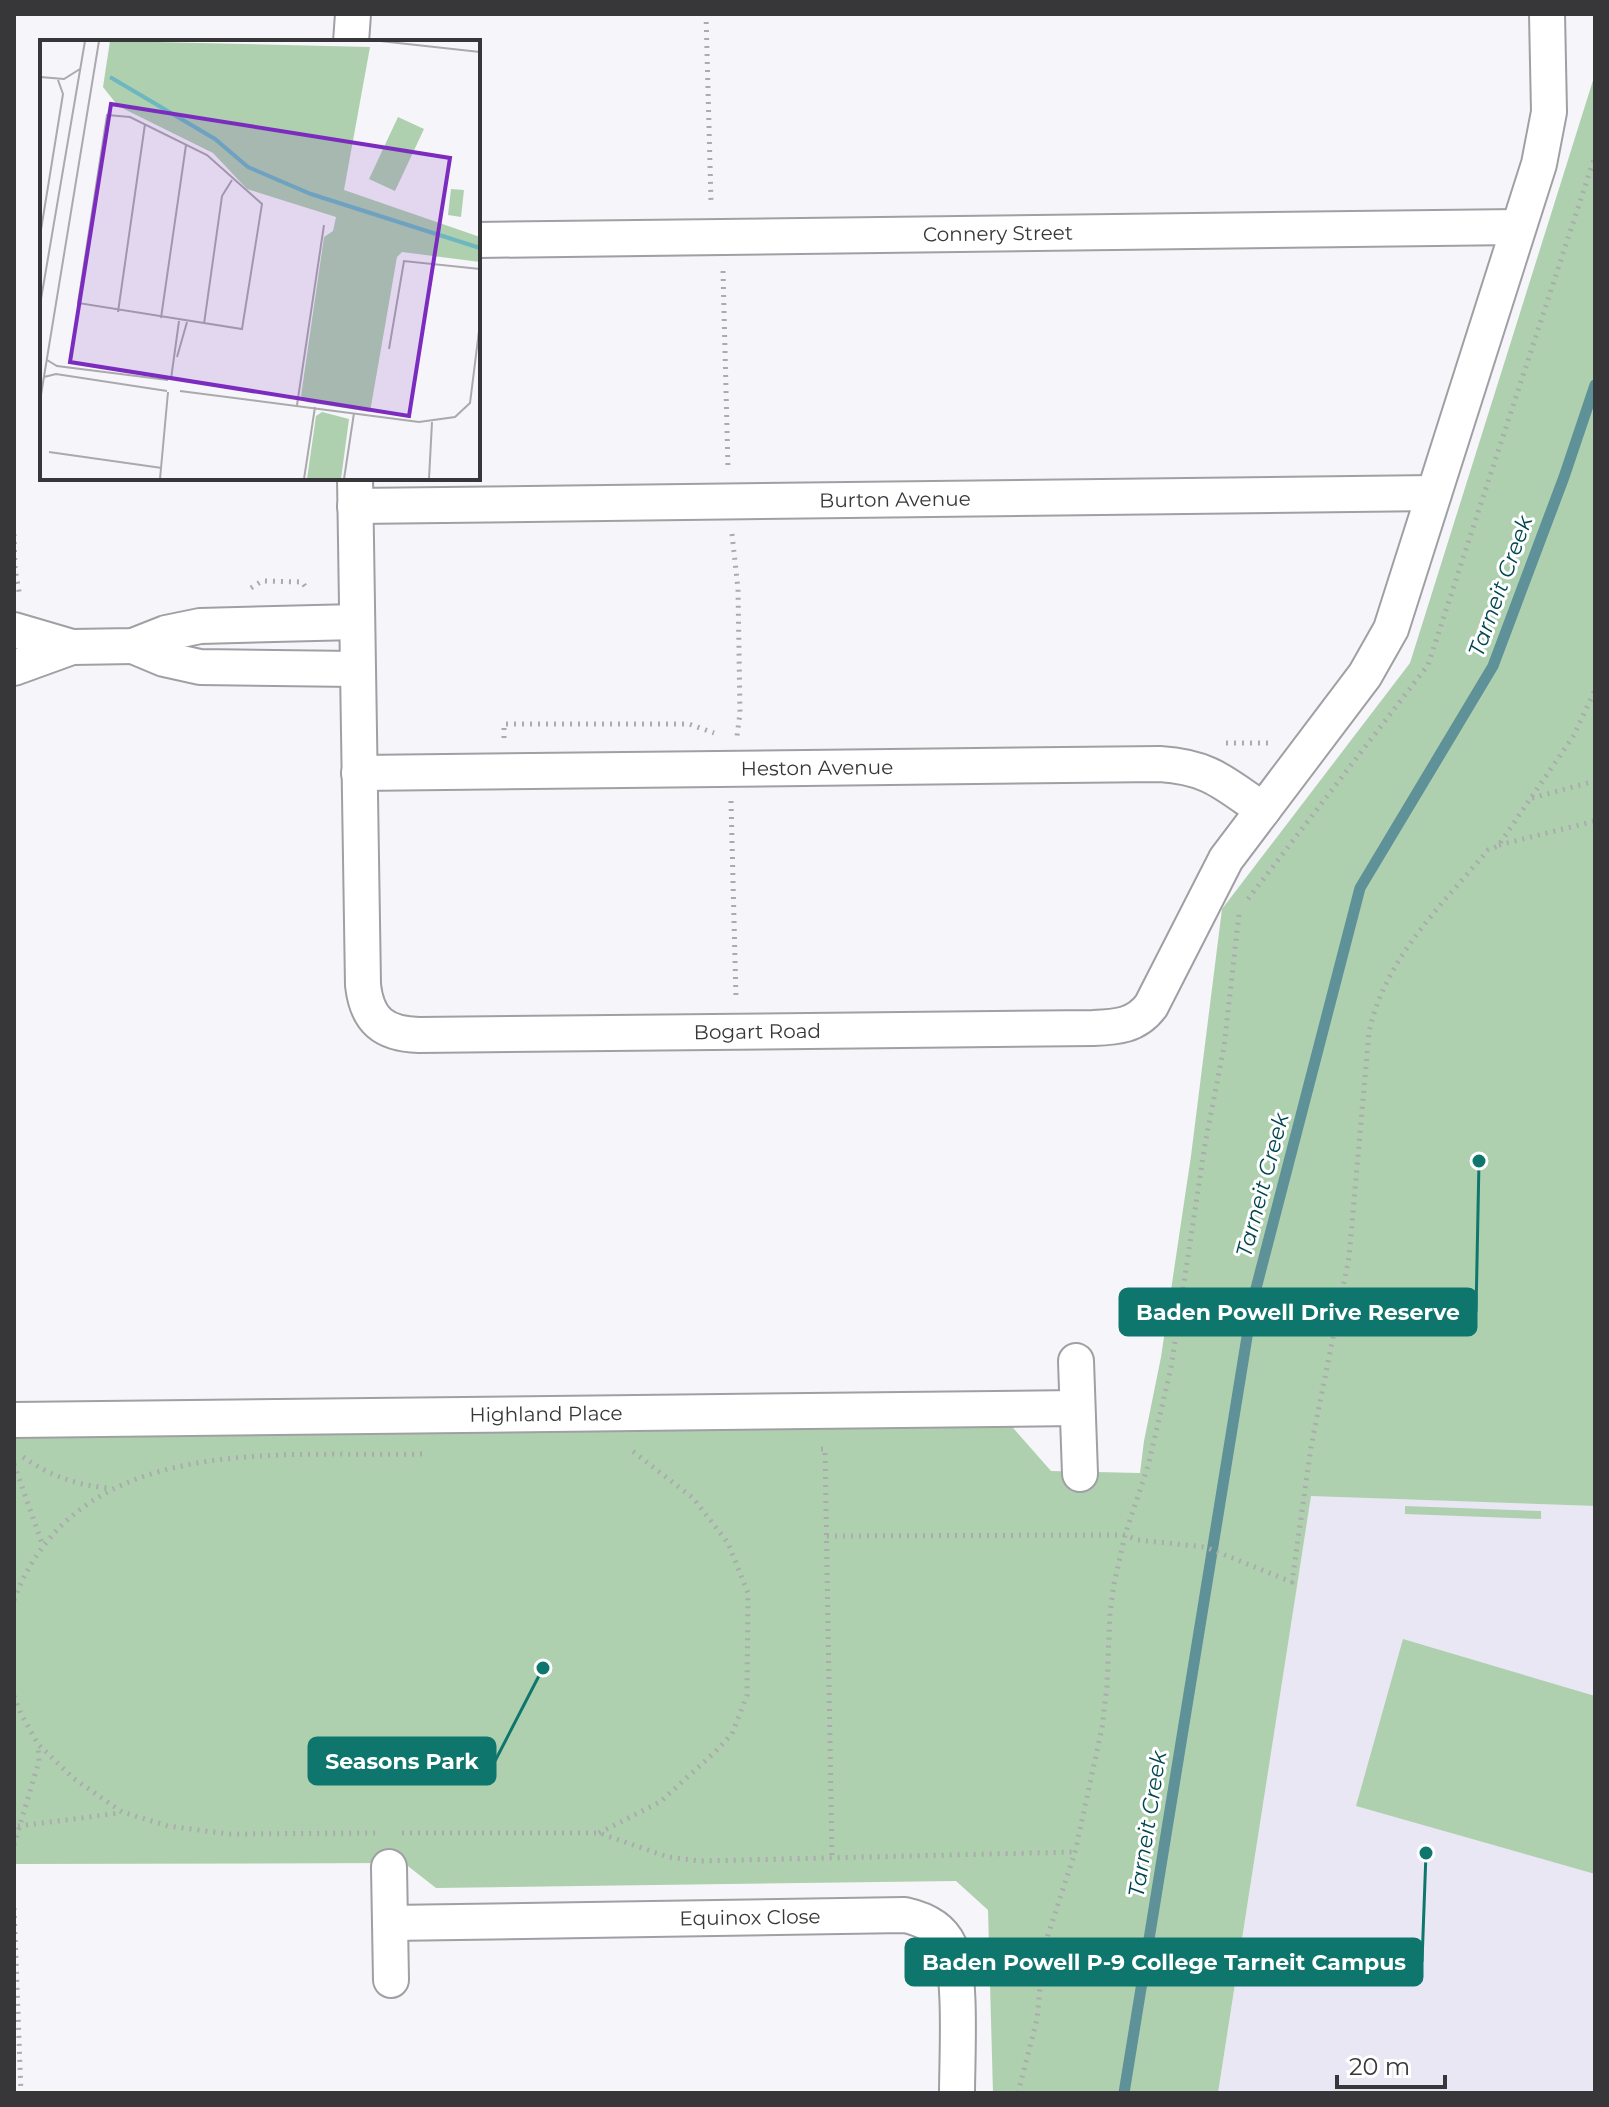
<svg xmlns="http://www.w3.org/2000/svg" width="1609" height="2107" font-family="Montserrat,sans-serif">
<style>
.built{fill:#e9e7f3}
.green{fill:#aed0ae}
.lines{fill:none;stroke-linecap:round;stroke-linejoin:round}
.stream{stroke:#5e9198;stroke-width:11}
.street-casing{stroke:#a09fa4;stroke-width:38}
.path{stroke:#ababaf;stroke-width:5;stroke-dasharray:2 6;stroke-linecap:butt}
.street{stroke:#fff;stroke-width:34}
.labels{text-anchor:middle;stroke-width:6;stroke-linejoin:round;paint-order:stroke}
.street-label{font-size:20px;fill:#373739;stroke:#fff}
.water-label{font-size:22px;font-style:italic;fill:#00474f;stroke:#fff}
.inset-river{fill:none;stroke:#6eb7c1;stroke-width:4}
.inset-road{fill:none;stroke:#aaa9ad;stroke-width:2}
.view{fill:#7b2cbf;fill-opacity:0.15;stroke:#7b2cbf;stroke-width:4}
.inset-edge{fill:none;stroke:#373739;stroke-width:4}
.leader{fill:none;stroke:#0f766e;stroke-width:3}
.callout-dot{fill:#0f766e;stroke:#fff;stroke-width:3}
.callout{fill:#0f766e;stroke:#0f766e;stroke-width:3}
.callout-label{font-size:22px;text-anchor:middle;font-weight:bold;fill:#fff}
</style>
<rect width="100%" height="100%" fill="#f6f5fa"/>
<path class="built" d="M1311 1495 1595 1506V2093H1218Z"/>
<path class="green" d="M1595 74V1506L1311 1496 1218 2093H993L988 1910 956 1881 436 1888 404 1863 14 1864V1437L17 1436 1007 1421 1051 1471 1140 1473 1144 1441 1161 1357 1191 1156 1222 909 1410 663Z
M1405 1506 1541 1511V1519L1405 1514Z
M1403 1639 1595 1696V1874L1356 1806Z"/>
<g class="lines">
<path class="stream" d="M1124 2093 1253 1300 1360 888 1493 666 1564 477 1595 385"/>
<g class="street-casing">
<g id="street">
<path d="M351 42 353 14"/>
<path id="s1" d="M478 240 1518 227"/>
<path id="s2" d="M355 478 363 985C367 1021 384 1034 419 1035L1093 1028C1117 1027 1136 1026 1151 1006L1226 859 1365 675 1391 629 1539 164 1549 112 1547 14"/>
<path id="s3" d="M355 506 1434 493"/>
<path d="M14 630 72 647 133 646 166 633 200 626 356 622"/>
<path d="M133 646 164 659 200 667 356 669"/>
<path d="M14 668 72 647"/>
<path id="s4" d="M359 773 1160 764C1209 767 1224 783 1263 810"/>
<path d="M1076 1361 1080 1474"/>
<path id="s5" d="M14 1420 1077 1408"/>
<path d="M389 1867 391 1980"/>
<path id="s6" d="M390 1923 905 1915C923 1919 941 1927 949 1945 962 1973 957 2059 957 2093"/>
</g>
</g>
<path class="path" d="M706 14 711 202
M723 271 728 469
M14 534 15 569 20 597
M732 534 738 589 740 713 737 736
M251 588 262 581 302 582 307 589
M504 738V724H689L714 733
M1226 743H1272
M1532 798 1595 781
M731 801 736 999
M1499 845 1595 821
M1248 899 1428 665 1595 156
M821 1449H825L832 1859
M23 1457C50 1476 76 1485 109 1488
M14 1464 43 1546
M827 1536 1125 1535 1137 1540 1205 1547 1292 1582 1311 1447 1349 1257 1369 1032C1385 958 1441 906 1488 850L1498 846 1574 735 1595 690
M14 1600C78 1431 277 1457 423 1454
M14 1696 21 1714 38 1744 73 1778 122 1812 168 1826 229 1834 376 1833
M18 1826 120 1813
M402 1833H599L668 1857 700 1861 1075 1852
M599 1833 660 1802 715 1752 732 1734 747 1695 748 1593 728 1543 693 1498 631 1450
M14 1845 39 1761 38 1745
M14 1908 21 2093
M1018 2093 1037 2019 1042 1967 1048 1935 1075 1852 1102 1728 1107 1686 1110 1613 1114 1584 1125 1535 1148 1466 1171 1368 1205 1144 1224 1047 1239 914"/>
<use href="#street" class="street"/>
</g>
<g class="labels">
<g class="street-label">
<text dy="7" stroke="none"><textPath href="#s1" startOffset="520">Connery Street</textPath></text>
<text dy="7" stroke="none"><textPath href="#s3" startOffset="540">Burton Avenue</textPath></text>
<text dy="7" stroke="none"><textPath href="#s4" startOffset="458">Heston Avenue</textPath></text>
<text dy="7" stroke="none"><textPath href="#s2" startOffset="930">Bogart Road</textPath></text>
<text dy="7" stroke="none"><textPath href="#s5" startOffset="532">Highland Place</textPath></text>
<text dy="7" stroke="none"><textPath href="#s6" startOffset="360">Equinox Close</textPath></text>
</g>
<g class="water-label">
<text transform="translate(1500 586) rotate(-70)" y="8">Tarneit Creek</text>
<text transform="translate(1262 1185) rotate(-75)" y="8">Tarneit Creek</text>
<text transform="translate(1147 1824) rotate(-81)" y="8">Tarneit Creek</text>
</g>
</g>
<g transform="translate(40 40)">
<rect width="440" height="440" fill="#f6f5fa"/>
<path d="M70 1 330 7 304 150 440 197V222L362 212 357 217 330 372 266 362 261 356 284 197 293 191 296 177 207 149 173 113 78 66 63 47ZM358 77 384 89 355 151 329 139ZM411 149 424 150 421 177 408 175ZM282 372 309 379 301 439H267L276 376Z" fill="#aed0ae"/>
<path class="inset-river" d="M70 37 175 99 208 127 271 154 440 208"/>
<path class="inset-road" d="M340 1 440 12M0 37 24 39 40 29M67 75 90 77 167 115 222 164 202 289 38 263ZM0 196 23 54 18 40M0 265 45 1M78 272 105 84M121 278 146 105M164 284 182 156 192 140M349 309 364 221 440 229M137 317 147 282M7 320 17 326 128 340M4 337 16 334 127 351M131 339 139 281M140 351 379 382 415 377 430 363 440 283M0 361 59 1M257 365 284 185M9 412 122 428M120 439 128 352M264 439 275 367M304 439 314 373M389 439 392 382"/>
<path class="view" d="M71 64 410 118 369 376 30 322Z"/>
<rect width="440" height="440" class="inset-edge"/>
</g>
<path class="leader" d="M1479 1161L1476 1312M543 1668L495 1761M1426 1853L1422 1962"/>
<g class="callout-dot">
<circle cx="1479" cy="1161" r="8"/>
<circle cx="543" cy="1668" r="8"/>
<circle cx="1426" cy="1853" r="8"/>
</g>
<g class="callout">
<rect x="1120" y="1289" width="356" height="46" rx="8"/>
<rect x="309" y="1738" width="186" height="46" rx="8"/>
<rect x="906" y="1939" width="516" height="46" rx="8"/>
</g>
<g class="callout-label">
<text x="1298" y="1320">Baden Powell Drive Reserve</text>
<text x="402" y="1769">Seasons Park</text>
<text x="1164" y="1970">Baden Powell P-9 College Tarneit Campus</text>
</g>
<rect width="1609" height="2107" fill="none" stroke="#373739" stroke-width="32"/>
<path d="M1337 2075v12h108v-12" fill="none" stroke="#373739" stroke-width="4"/>
<text x="1349" y="2075" font-size="24" fill="#373739" stroke="#ffffff" stroke-width="6" paint-order="stroke">20 m</text>
</svg>
